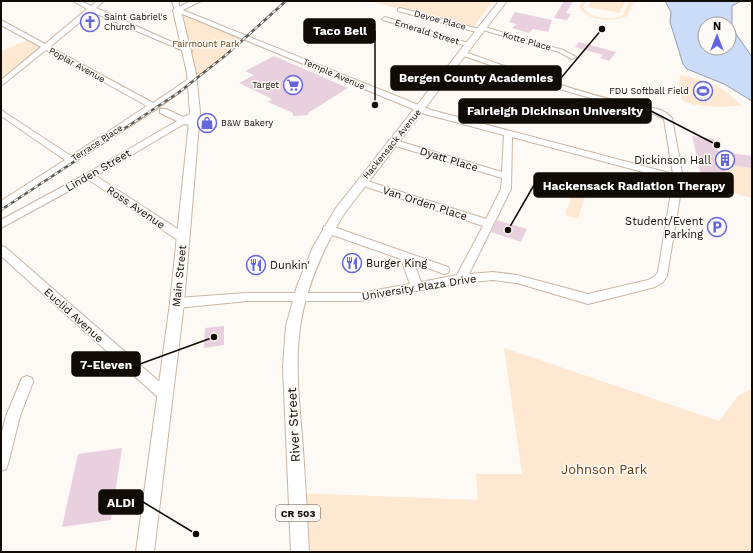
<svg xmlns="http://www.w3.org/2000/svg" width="753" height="553" font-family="'Work Sans',sans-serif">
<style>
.green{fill:#fee8d2}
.water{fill:#cbdcf9;stroke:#939db0;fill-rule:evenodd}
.building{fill:#e8d0de}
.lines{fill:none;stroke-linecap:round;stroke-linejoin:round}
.minor-casing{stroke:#c9b6a4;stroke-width:2}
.major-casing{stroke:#c9b6a4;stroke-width:2}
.minor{fill:#fff;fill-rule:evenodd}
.major{fill:#fff;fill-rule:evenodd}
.rail-casing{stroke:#5f5a55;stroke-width:2.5}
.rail{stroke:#fdf9f5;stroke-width:1.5;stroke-dasharray:4;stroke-linecap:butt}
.labels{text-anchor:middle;stroke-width:3;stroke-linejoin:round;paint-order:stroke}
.far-poi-label{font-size:9px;fill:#110b05;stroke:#fdf9f5;text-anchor:start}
.far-street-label{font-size:9px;fill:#110b05;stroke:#fdf9f5}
.far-park-label{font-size:9px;fill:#613f15;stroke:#fdf9f5}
.shield{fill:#fdf9f5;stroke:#58524d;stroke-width:1}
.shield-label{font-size:10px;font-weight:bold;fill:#110b05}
.street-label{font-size:11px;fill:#110b05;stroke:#fdf9f5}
.poi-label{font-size:11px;fill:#110b05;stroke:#fdf9f5;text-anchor:end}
.near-street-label{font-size:13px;fill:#110b05;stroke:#fdf9f5}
.near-park-label{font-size:13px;fill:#613f15;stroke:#fdf9f5}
.leader{fill:none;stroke:#110b05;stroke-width:1.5}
.callout-dot{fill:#110b05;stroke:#fdf9f5;stroke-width:1.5}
.callout{fill:#110b05;stroke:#110b05;stroke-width:1.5}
.callout-label{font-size:12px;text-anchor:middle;font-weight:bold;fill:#fff}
</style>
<rect width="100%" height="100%" fill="#fdf9f5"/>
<path class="green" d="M371 1H493L472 29Z
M582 1H586L583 7C590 19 612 21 623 15L629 1H634L627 16C613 22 588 22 579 7Z
M591 1H625L620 13 588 7Z
M177 10 245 36 194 82Z
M31 39 46 47 1 84V51Z
M680 75C707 80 723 86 742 106 725 106 696 109 682 100L679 88Z
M723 164 752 168V198L735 193 727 179Z
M573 193 585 196 578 219 565 215Z
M504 348 719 421 738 396 752 389V552H301L297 493 478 500 476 474H522Z"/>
<path class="water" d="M665 1H741L732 6V28L752 57V101L724 84 687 69 683 64 670 22 671 12ZM705 24H729V48H705Z"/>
<path class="building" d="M564 1H573L566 13 571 14 567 20 554 18Z
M515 12 552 20 548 32 533 29 529 33 512 28 516 24 509 22Z
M579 42 616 52 609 61 600 58 603 55 575 47Z
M274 56 348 88 308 113V115L293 116V113L268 102 272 99 239 83 254 75 245 71Z
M692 136 714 139 718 151 752 156V168L723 164 727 179 701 175Z
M497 220 527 229 521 242 491 232Z
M224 326V345L204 348 205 328Z
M122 448 111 520 62 527 78 454Z"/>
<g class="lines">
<g class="minor-casing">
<path id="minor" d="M73 1H81L91 6 97 1H104L96 8 192 51 190 52H186L92 12 50 47 153 103 190 78H193L197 80 157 109 1 209V201L65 160 1 116V110L71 156 147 106 46 50 1 86V80L41 47 1 25V20L45 44 87 9Z
M172 1H178L180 9 431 110 673 174 664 119 652 113 625 108 563 90 458 54 459 52H465C519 71 573 91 629 104 643 107 662 106 672 118L683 178 667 276 663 282 655 287 588 304 517 283 493 280 461 283 360 301H247L177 308 173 306 171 303 173 300 177 298 247 293H360L410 284 401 259 324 232 323 229 324 226 328 225 448 267 449 270 448 273 444 274 414 263 421 282 457 275 483 226 358 184 356 182 361 179 364 180 486 219 501 189 502 178 389 144 388 142 389 140H395L502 172 504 135 425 114 175 11ZM512 137 673 180 658 272 655 276 648 280 588 294 517 275 493 272 469 274 511 189Z
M400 8 479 29 480 27H484L563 50 576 57 572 59 559 52 483 30 480 33 398 11V9Z
M385 17 471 44 472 45 467 46 383 20 382 19Z
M160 109H166L183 117 195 112 199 114 190 121 192 123 191 125 184 124 96 176 187 235 188 238 187 241H179L89 180 1 228V220L86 174 177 121 160 113Z
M1 246 5 247 170 391 172 395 170 399 165 401 160 399 1 256Z
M27 376 32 378 33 382 20 416 8 464 6 469 1 471V436L6 416 22 378Z"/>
</g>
<g class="major-casing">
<path id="major" d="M191 1H201L181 11 196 73 200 112 184 303 154 552H136L170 303 190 112 187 73 173 10Z
M499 1H507L344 214C323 249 306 286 300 327 295 363 299 400 302 436 305 475 307 513 309 552H291L283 367 286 326 297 286 313 247 336 208Z"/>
</g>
<use href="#minor" class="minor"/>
<use href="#major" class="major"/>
<g class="rail-casing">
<path id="rail" d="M1 210 178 93 226 55 286 1"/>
</g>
<use href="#rail" class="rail"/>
</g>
<defs>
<g id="church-ring" transform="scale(1)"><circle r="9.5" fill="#fdf9f5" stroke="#6267e0" stroke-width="1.5"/><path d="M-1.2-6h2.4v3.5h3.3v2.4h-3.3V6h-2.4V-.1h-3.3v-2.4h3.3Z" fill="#6267e0"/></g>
<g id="supermarket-ring" transform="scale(1)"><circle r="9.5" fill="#fdf9f5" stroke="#6267e0" stroke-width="1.5"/><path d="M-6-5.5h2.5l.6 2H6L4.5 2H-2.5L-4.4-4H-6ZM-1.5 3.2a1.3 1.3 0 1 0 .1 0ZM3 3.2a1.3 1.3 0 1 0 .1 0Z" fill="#6267e0"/></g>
<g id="stadium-ring" transform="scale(1)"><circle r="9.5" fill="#fdf9f5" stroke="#6267e0" stroke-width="1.5"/><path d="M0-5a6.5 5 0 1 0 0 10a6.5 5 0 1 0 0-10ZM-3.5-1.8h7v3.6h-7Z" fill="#6267e0"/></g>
<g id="shop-ring" transform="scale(1)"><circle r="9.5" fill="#fdf9f5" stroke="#6267e0" stroke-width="1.5"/><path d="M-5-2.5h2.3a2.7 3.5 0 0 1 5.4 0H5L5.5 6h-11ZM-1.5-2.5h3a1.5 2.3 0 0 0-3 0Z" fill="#6267e0"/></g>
<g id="building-ring" transform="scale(1)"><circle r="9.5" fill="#fdf9f5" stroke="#6267e0" stroke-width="1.5"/><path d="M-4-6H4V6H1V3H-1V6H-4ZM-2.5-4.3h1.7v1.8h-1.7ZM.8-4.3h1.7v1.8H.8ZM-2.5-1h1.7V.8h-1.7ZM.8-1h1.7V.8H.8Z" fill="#6267e0"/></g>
<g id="parking-ring" transform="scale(1)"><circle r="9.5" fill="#fdf9f5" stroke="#6267e0" stroke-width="1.5"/><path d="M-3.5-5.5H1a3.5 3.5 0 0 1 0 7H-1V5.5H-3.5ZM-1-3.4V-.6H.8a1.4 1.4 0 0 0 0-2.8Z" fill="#6267e0"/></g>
<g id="restaurant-ring" transform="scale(1)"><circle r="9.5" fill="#fdf9f5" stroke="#6267e0" stroke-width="1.5"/><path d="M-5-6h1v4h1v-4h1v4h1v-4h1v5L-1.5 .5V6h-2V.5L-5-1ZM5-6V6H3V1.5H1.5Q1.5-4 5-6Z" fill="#6267e0"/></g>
</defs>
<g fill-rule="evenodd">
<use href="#church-ring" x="90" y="22"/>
<use href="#supermarket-ring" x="293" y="85"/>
<use href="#stadium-ring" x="703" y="91"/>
<use href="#shop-ring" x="207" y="123"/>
<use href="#building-ring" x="725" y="160"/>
<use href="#parking-ring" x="717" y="227"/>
<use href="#restaurant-ring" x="352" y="263"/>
<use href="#restaurant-ring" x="256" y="265"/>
</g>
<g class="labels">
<g class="far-poi-label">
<text x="104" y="20">Saint Gabriel's<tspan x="104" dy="10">Church</tspan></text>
<text x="279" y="88" text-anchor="end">Target</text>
<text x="689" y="94" text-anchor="end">FDU Softball Field</text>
<text x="221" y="126">B&amp;W Bakery</text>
</g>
<g class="far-street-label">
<text transform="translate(440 20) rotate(15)" y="3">Devoe Place</text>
<text transform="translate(427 32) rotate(17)" y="3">Emerald Street</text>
<text transform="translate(527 41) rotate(16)" y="3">Kotte Place</text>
<text transform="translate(77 65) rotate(29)" y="3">Poplar Avenue</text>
<text transform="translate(334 74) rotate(23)" y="3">Temple Avenue</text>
<text transform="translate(97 143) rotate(-33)" y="3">Terrace Place</text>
<text transform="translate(392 144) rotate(-51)" y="3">Hackensack Avenue</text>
</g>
<g class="far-park-label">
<text x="206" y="47">Fairmount Park</text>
</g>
<rect class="shield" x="276" y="505" width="44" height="16" rx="3"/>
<g class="shield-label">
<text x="298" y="517">CR 503</text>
</g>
<g class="street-label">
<text transform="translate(449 159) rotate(17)" y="4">Dyatt Place</text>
<text transform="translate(98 170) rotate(-30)" y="4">Linden Street</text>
<text transform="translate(425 203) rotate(18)" y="4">Van Orden Place</text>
<text transform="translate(136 207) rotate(34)" y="4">Ross Avenue</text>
<text transform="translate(179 276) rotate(-84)" y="4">Main Street</text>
<text transform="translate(419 287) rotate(-9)" y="4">University Plaza Drive</text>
<text transform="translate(74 315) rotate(42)" y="4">Euclid Avenue</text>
</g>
<g class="poi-label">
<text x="711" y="164">Dickinson Hall</text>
<text x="703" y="225">Student/Event<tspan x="703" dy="13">Parking</tspan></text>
<text x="366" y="267" text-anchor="start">Burger King</text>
<text x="270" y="269" text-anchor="start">Dunkin'</text>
</g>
<g class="near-street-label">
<text transform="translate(293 425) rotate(-93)" y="5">River Street</text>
</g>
<g class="near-park-label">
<text x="604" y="474">Johnson Park</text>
</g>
</g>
<path class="leader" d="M375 105L375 31M602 29L561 78M717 145L651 111M508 230L534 185M214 337L140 364M196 534L143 502"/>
<g class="callout-dot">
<circle cx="375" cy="105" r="4"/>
<circle cx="602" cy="29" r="4"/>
<circle cx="717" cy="145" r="4"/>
<circle cx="508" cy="230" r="4"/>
<circle cx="214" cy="337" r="4"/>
<circle cx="196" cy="534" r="4"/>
</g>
<g class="callout">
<rect x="304" y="19" width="71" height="24" rx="4"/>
<rect x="391" y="66" width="170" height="24" rx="4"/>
<rect x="459" y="99" width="192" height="24" rx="4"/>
<rect x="534" y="173" width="199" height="24" rx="4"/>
<rect x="72" y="352" width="68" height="24" rx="4"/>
<rect x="99" y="490" width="44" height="24" rx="4"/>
</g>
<g class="callout-label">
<text x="340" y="35">Taco Bell</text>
<text x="476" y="82">Bergen County Academies</text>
<text x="555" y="115">Fairleigh Dickinson University</text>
<text x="634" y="190">Hackensack Radiation Therapy</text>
<text x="106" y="369">7-Eleven</text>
<text x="121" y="507">ALDI</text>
</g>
<rect width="753" height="553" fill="none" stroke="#110b05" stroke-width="4"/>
<g transform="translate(717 36)"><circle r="19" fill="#fdf9f5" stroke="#9f9a95"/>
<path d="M0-3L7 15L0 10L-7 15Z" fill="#6267e0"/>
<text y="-6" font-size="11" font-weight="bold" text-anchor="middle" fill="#110b05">N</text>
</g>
</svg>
